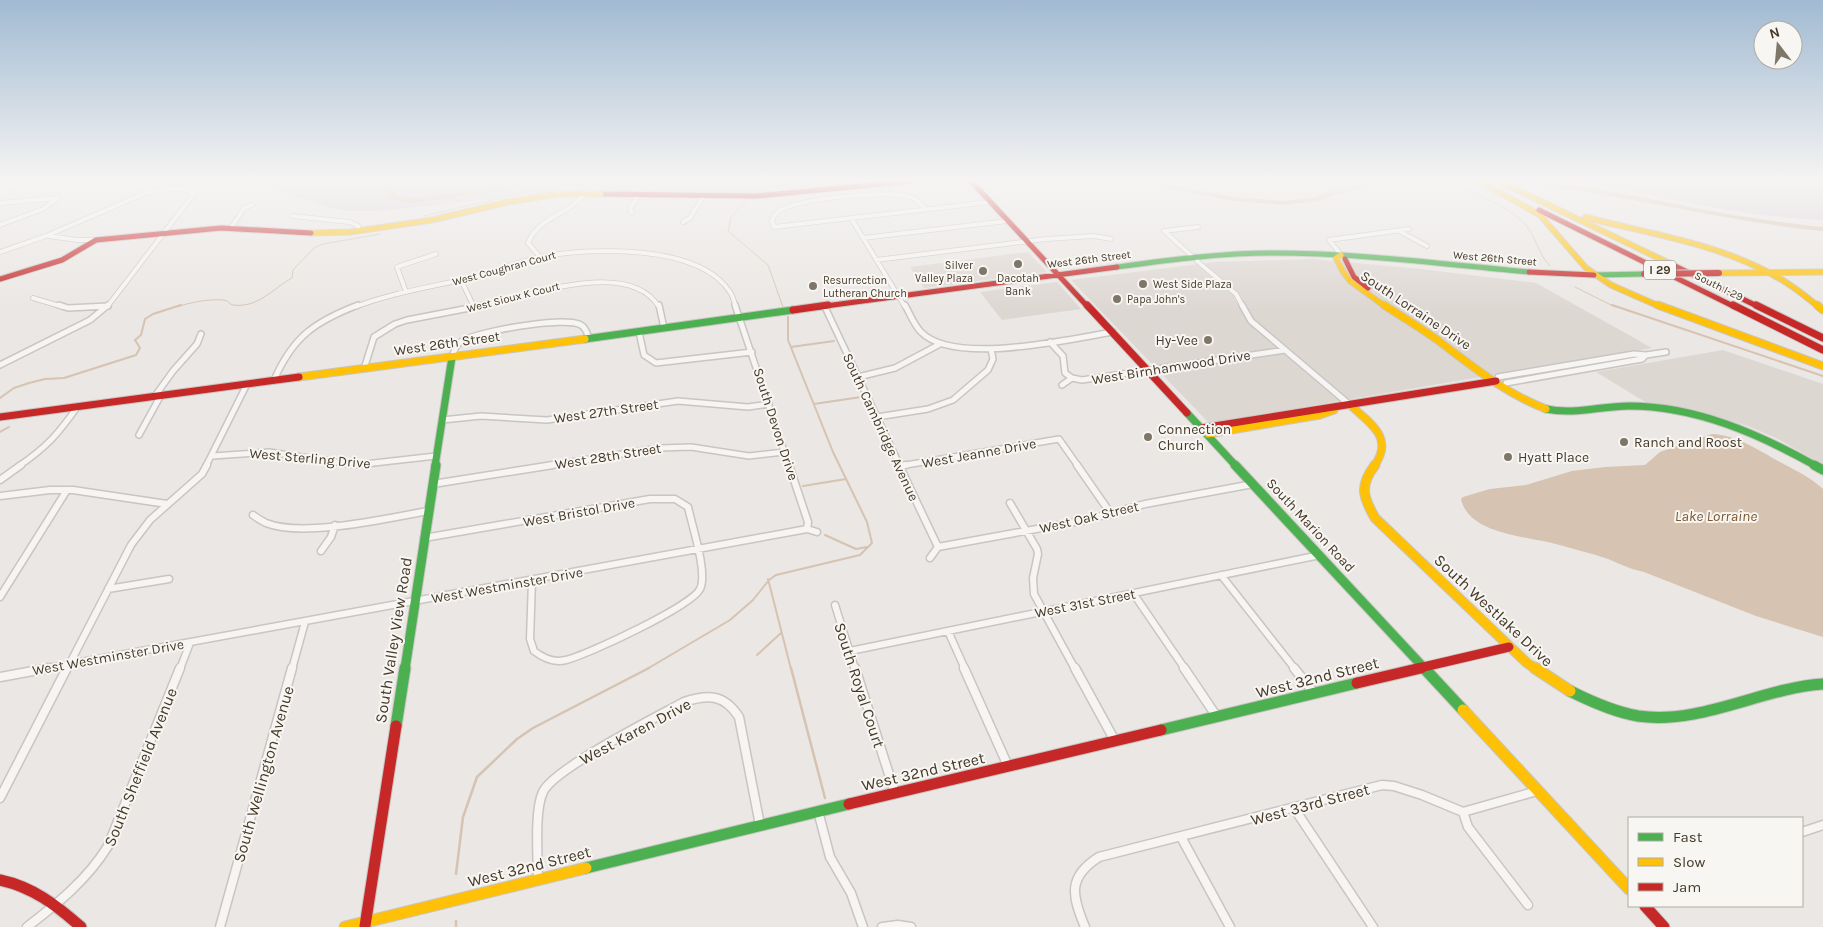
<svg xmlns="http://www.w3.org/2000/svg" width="1823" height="927" font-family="Karla,sans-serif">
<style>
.built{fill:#ddd7d2}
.green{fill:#dcd3dc}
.water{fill:#d6c3b1}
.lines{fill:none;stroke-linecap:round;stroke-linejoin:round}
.stream-far2{stroke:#d6c3b1;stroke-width:1}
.stream-far1{stroke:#d6c3b1;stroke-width:2}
.stream{stroke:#d6c3b1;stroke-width:2.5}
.river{fill:#d6c3b1;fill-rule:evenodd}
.street-far3-casing{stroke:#c8c5c2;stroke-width:5.5}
.street-far2-casing{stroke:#c8c5c2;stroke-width:8}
.street-far1-casing{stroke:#c8c5c2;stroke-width:9}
.street-casing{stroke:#c8c5c2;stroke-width:11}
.fast-far3-casing{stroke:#c8c5c2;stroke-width:7}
.fast-far2-casing{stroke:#c8c5c2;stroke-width:9}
.fast-far1-casing{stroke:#c8c5c2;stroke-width:11}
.fast-casing{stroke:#c8c5c2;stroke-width:13}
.slow-far3-casing{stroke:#c8c5c2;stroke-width:7}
.slow-far2-casing{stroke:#c8c5c2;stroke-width:9}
.slow-far1-casing{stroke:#c8c5c2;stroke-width:11}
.slow-casing{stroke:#c8c5c2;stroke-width:13}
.jam-far3-casing{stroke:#c8c5c2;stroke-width:7}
.jam-far2-casing{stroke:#c8c5c2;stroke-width:9}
.jam-far1-casing{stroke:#c8c5c2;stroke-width:11}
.jam-casing{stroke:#c8c5c2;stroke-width:13}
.street-far3{stroke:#f6f5f3;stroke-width:4}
.street-far2{stroke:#f6f5f3;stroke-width:5}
.street-far1{stroke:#f6f5f3;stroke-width:6}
.street{stroke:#f6f5f3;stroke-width:8}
.fast-far3{stroke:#4caf50;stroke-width:5}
.fast-far2{stroke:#4caf50;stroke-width:7}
.fast-far1{stroke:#4caf50;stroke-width:9}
.fast{stroke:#4caf50;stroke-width:11}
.slow-far3{stroke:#ffc107;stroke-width:5}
.slow-far2{stroke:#ffc107;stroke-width:7}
.slow-far1{stroke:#ffc107;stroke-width:9}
.slow{stroke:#ffc107;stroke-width:11}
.jam-far3{stroke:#c62828;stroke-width:5}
.jam-far2{stroke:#c62828;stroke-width:7}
.jam-far1{stroke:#c62828;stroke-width:9}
.jam{stroke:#c62828;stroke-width:11}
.jam-bridge-casing{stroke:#c8c4c0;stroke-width:8;stroke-linecap:butt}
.jam-bridge{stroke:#c62828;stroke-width:6}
.poi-dot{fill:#7f766a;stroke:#f8f6f2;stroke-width:2}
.labels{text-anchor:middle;stroke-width:4;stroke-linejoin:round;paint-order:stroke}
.far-street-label{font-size:11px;fill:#453929;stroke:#f8f6f2}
.far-poi-label{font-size:11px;fill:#453929;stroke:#f8f6f2;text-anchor:start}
.shield{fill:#f8f6f2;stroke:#7b7265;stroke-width:1}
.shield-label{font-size:12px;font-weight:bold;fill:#453929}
.street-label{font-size:14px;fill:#453929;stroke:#f8f6f2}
.poi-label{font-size:14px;fill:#453929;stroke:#f8f6f2;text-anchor:start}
.water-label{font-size:15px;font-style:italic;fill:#7c5630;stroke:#f8f6f2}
.near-street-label{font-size:16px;fill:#453929;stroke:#f8f6f2}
</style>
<rect width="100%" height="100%" fill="#eae7e4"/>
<path class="built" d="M1028 252 1047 272 924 288 910 267Z
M1313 259 1421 269 1536 283 1652 348 1209 423 1071 280 1215 262Z
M1057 282 1081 309 1002 320 980 292Z
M1723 350 1823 384V465L1778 439 1748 426 1692 409 1647 403 1596 372Z"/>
<path class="green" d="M256 181H900L771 194 562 191 379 211H346L332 208 281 192Z
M1582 181H1823V220C1741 217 1662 197 1582 181Z"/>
<path class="water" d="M1712 434C1737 435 1758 450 1780 462 1795 470 1810 477 1823 489V637L1756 616 1644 572C1630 569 1620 564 1608 559 1591 553 1573 549 1556 544 1528 536 1469 535 1461 499L1463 497 1490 489 1526 485 1572 471 1605 467 1645 465 1660 452Z"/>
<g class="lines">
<path class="stream-far2" d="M749 181 752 192
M1451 181C1474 197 1505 203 1524 223 1536 236 1538 254 1550 266
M748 199 731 217 728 231 768 265 783 307
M424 216 518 194 545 181
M1575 287 1615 307
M177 307C191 302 208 299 223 300 228 300 229 304 233 305 237 306 245 305 249 304 265 300 277 286 292 278L293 270 314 248 323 244 380 234"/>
<path class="stream-far1" d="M1612 305 1823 376
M791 347 834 341
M0 398 14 388 29 383 45 379 64 378 136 355 140 348 135 340 141 335 145 319 153 314 181 305
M814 404 861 397
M0 432 9 427
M803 486 846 479
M825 535 856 549 867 547
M768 579 791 669
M757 655 781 633
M647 669 730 620 753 600 769 580 776 575 860 555 872 543 867 522 833 452 788 340V317"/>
<path class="stream" d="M791 668 825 798
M456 874 463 817 477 777 517 739 533 728 649 668
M456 921V927"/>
<path class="river" d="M381 181H387L395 195 412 199 511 185 526 181H536L511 189 412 203 390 199Z
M626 181H695L692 183 665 186 629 183Z
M1141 181H1153L1232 197 1284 201 1316 197 1326 192 1375 181H1386L1331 196 1318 201 1284 205 1232 201 1144 183Z
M1509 181C1575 181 1640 197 1705 210 1744 217 1783 223 1823 227V231C1718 221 1617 192 1512 183Z"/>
<g class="street-far3-casing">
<path id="street-far3" d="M0 195 11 185 22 181
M0 203 58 198 43 209 0 225
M925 209C920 203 915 197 907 196 880 191 810 198 785 208 778 210 774 214 772 221L774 227 990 202
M632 213 630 209 639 194
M293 216 350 222 358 226 359 231
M851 218 905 307
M683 222 690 218 704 195
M231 228 244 208 252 205
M1399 231 1427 246
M48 236 77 240H96
M863 238 1007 221
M0 252 46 236 148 192 178 188 193 192V195L107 307
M540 257 528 243C538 217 569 215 585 193
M1193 257 1164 231 1198 227
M1343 257 1329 240 1409 229
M876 260 1046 239 1094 236 1111 239
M1197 261 1236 294 1243 307
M461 280 474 307
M406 292 397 267 436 254
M33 298 63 307
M95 307 108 306
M355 307C391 293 431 287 469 278 493 272 517 262 541 257 591 247 699 244 730 292 733 296 734 302 736 307
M479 307C523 298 628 256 659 307"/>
</g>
<g class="street-far2-casing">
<path id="street-far2" d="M59 305 68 308 108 306
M659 305 664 328
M735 305 789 466
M905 305C910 314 914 325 921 332 954 366 1070 339 1113 332
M1242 305 1251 321 1350 405
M825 307 900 466
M639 332 644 355 656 363 752 352
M1050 342 1063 356 1065 373 1072 378 1082 380 1285 350
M452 357C454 351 456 344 462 341 479 331 565 316 581 325 586 328 587 333 589 338
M0 365 90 320 108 305
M364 369 374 337 395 324 407 320 485 305
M858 377 895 368 940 344
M1498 377 1634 354 1646 355 1666 352
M274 380C293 337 314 322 358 305
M1506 383 1642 359 1646 355
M1062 385 1072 378
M155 396 173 371 197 344 201 334
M877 417 928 409 953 400 988 370 993 359 991 349
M442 420 481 416 547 420 678 401 748 407 769 404
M139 435 161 395
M213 456 269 452 356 465 436 456
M19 466C48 446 58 434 78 406
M206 466 247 384
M546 466 660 448 691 447 749 456 784 452
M900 466 1059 439 1078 466"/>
</g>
<g class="street-far1-casing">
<path id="street-far1" d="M789 465 808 522 807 529
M899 465 938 547
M1077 465 1111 514
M900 466 906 465
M0 480 21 465
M433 484 553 465
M0 496 50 490H73L167 504
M1010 503 1037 549 1038 554 1033 578 1034 594 1075 669
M253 515C257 518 262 521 266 523 303 538 388 518 428 511
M807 529 817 532
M424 538 650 499H675L688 507C692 526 708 573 700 589 692 606 587 655 566 660 554 663 543 658 534 651L530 639 532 581
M321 551 331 537 335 525
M930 558 938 547 1086 520 1145 504 1253 484
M1221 575 1295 669
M108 589 169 579
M1133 593 1185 669
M0 597 67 490
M835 605 855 669
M948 631 965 669
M850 651 1320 555
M43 669 807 529
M67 669 131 545 150 520 202 474 207 465
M180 669 190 643
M292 669 305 622"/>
</g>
<g class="street-casing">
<path id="street" d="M855 668 895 793
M964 668 1008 766
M1075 668 1115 741
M1184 668 1217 717
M1294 668 1314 693
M0 677 49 668
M0 798 67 668
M1294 808 1373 927
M818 811 830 857 851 893 863 927
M1463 812 1468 827 1528 905
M1802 832 1823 825
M1181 837 1230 927
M538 880C538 858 534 810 543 792 553 769 657 717 684 702 708 694 724 694 739 717L760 825
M27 927C58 903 87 880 108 846L180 668
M220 927 292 668
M882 927 898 925 911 927
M1085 927C1072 896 1067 877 1099 857L1382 785 1394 786 1422 795 1463 812 1537 791"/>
</g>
<g class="fast-far3-casing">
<path id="fast-far3" d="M1117 267C1169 260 1220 253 1272 253 1358 253 1443 264 1529 272
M1594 275 1644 274"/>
</g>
<g class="fast-far2-casing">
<path id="fast-far2" d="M585 339 793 310
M1546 409C1574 415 1601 406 1629 406 1696 406 1759 434 1816 466
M1187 413 1236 466
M435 466 452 357"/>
</g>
<g class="fast-far1-casing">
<path id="fast-far1" d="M1235 465 1425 669
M1814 465 1823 470
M405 669 436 465"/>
</g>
<g class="fast-casing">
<path id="fast" d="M1424 668 1463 710
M1570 691C1592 702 1614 712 1638 716 1702 725 1761 688 1823 684
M396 726 405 668
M1161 730 1357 683
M586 868 849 804"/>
</g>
<g class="slow-far3-casing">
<path id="slow-far3" d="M1479 181 1540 215 1586 268 1611 285 1661 307
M1499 181 1673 265
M1585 217C1649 234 1717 243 1775 276 1791 284 1805 296 1819 307
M311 233 350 232 432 220 508 202 558 194H605
M1341 255 1336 258 1342 270 1350 281 1386 307
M1719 273 1823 272"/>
</g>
<g class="slow-far2-casing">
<path id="slow-far2" d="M1384 305C1401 316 1419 327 1436 339 1471 365 1504 393 1546 409
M1658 305 1823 366
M1817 305 1823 310
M299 377 585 339
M1350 405C1370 423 1395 438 1374 466
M1208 434 1320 415 1334 410"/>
</g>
<g class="slow-far1-casing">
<path id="slow-far1" d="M1375 465C1359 486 1363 497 1375 518L1527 663 1536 669"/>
</g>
<g class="slow-casing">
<path id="slow" d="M1535 668 1570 691
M1463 710 1629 889
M345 927 586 868"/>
</g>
<g class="jam-far3-casing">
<path id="jam-far3" d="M971 181 1088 307
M605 194 756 196 911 181
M1539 210 1735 307
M1345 259 1354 277 1368 288
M1673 265 1759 307
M1529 272 1594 275
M0 279 62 260 96 240 221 228 311 233
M818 307 1117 267"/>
</g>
<g class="jam-far2-casing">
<path id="jam-far2" d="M1087 305 1187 413
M1733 305 1823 350
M1756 305 1823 338
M793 310 828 305
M0 417 299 377
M1202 428 1496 381"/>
</g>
<g class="jam-far1-casing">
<path id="jam-far1" d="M1415 669 1509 647"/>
</g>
<g class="jam-casing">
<path id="jam" d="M1357 683 1421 668
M849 804 1161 730
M0 880C33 887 56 905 81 927
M1645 906 1664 927
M365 926 396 726"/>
</g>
<use href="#street-far3" class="street-far3"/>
<use href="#street-far2" class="street-far2"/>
<use href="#street-far1" class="street-far1"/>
<use href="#street" class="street"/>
<use href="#fast-far3" class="fast-far3"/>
<use href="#fast-far2" class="fast-far2"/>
<use href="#fast-far1" class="fast-far1"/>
<use href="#fast" class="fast"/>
<use href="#slow-far3" class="slow-far3"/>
<use href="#slow-far2" class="slow-far2"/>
<use href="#slow-far1" class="slow-far1"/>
<use href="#slow" class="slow"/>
<use href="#jam-far3" class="jam-far3"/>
<use href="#jam-far2" class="jam-far2"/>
<use href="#jam-far1" class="jam-far1"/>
<use href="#jam" class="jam"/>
<g class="jam-bridge-casing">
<path id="jam-bridge" d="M1644 274 1719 273"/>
</g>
<use href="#jam-bridge" class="jam-bridge"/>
</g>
<linearGradient id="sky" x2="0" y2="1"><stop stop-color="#a1bad2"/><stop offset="0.58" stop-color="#f6f4f3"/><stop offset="1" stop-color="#f6f4f3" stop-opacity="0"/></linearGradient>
<rect width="1823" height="311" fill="url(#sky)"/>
<g class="poi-dot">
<circle cx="1018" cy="264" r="5"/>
<circle cx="983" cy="271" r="5"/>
<circle cx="1143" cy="284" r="5"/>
<circle cx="813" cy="286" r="5"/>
<circle cx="1117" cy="299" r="5"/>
<circle cx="1208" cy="340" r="5"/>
<circle cx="1148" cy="437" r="5"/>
<circle cx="1624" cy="442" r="5"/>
<circle cx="1508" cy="457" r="5"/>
</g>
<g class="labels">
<g class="far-street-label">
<text transform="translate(1495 258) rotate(5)" y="4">West 26th Street</text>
<text transform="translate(1089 259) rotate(-7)" y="4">West 26th Street</text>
<text transform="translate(504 268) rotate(-15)" y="4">West Coughran Court</text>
<text transform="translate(1719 286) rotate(26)" y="4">South I-29</text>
<text transform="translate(513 297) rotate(-14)" y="4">West Sioux K Court</text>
</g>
<g class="far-poi-label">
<text x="973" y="269" text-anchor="end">Silver<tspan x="973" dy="13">Valley Plaza</tspan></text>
<text x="1018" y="282" text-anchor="middle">Dacotah<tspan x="1018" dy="13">Bank</tspan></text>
<text x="823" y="284">Resurrection<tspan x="823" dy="13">Lutheran Church</tspan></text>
<text x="1153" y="288">West Side Plaza</text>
<text x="1127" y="303">Papa John's</text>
</g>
<rect class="shield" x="1644" y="260.5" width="32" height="19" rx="4"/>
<g class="shield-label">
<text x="1660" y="274">I 29</text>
</g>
<g class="street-label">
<text transform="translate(1416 310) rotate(34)" y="5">South Lorraine Drive</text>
<text transform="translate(447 343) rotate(-8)" y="5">West 26th Street</text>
<text transform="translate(1171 367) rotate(-9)" y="5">West Birnhamwood Drive</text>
<text transform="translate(606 411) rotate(-8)" y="5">West 27th Street</text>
<text transform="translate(776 424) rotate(72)" y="5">South Devon Drive</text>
<text transform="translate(881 427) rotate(65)" y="5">South Cambridge Avenue</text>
<text transform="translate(979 453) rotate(-10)" y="5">West Jeanne Drive</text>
<text transform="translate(608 456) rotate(-9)" y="5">West 28th Street</text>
<text transform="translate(310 458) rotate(5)" y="5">West Sterling Drive</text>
<text transform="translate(579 512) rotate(-10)" y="5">West Bristol Drive</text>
<text transform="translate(1089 517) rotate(-13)" y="5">West Oak Street</text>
<text transform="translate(1311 525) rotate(47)" y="5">South Marion Road</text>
<text transform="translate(507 585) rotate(-10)" y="5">West Westminster Drive</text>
<text transform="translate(1085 603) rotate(-11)" y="5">West 31st Street</text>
<text transform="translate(108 657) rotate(-10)" y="5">West Westminster Drive</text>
</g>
<g class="poi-label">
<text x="1198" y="345" text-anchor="end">Hy-Vee</text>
<text x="1158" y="434">Connection<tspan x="1158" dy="16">Church</tspan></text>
<text x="1634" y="447">Ranch and Roost</text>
<text x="1518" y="462">Hyatt Place</text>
</g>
<g class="water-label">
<text x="1716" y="521">Lake Lorraine</text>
</g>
<g class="near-street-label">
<text transform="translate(1494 610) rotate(43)" y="6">South Westlake Drive</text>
<text transform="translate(393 640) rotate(-81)" y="6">South Valley View Road</text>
<text transform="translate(1317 677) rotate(-14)" y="6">West 32nd Street</text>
<text transform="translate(860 685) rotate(72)" y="6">South Royal Court</text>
<text transform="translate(635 731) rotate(-28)" y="6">West Karen Drive</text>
<text transform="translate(140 767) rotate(-68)" y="6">South Sheffield Avenue</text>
<text transform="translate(923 771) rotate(-13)" y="6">West 32nd Street</text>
<text transform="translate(263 774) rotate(-74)" y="6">South Wellington Avenue</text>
<text transform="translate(1310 804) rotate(-15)" y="6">West 33rd Street</text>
<text transform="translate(529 866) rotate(-14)" y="6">West 32nd Street</text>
</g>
</g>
<rect x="1628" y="817" width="175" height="90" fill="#f8f6f2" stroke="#b0aaa2"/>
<rect x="1638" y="833" width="25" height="8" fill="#4caf50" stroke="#b0aaa2"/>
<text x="1673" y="842" font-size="15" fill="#453929">Fast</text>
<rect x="1638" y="858" width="25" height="8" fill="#ffc107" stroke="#b0aaa2"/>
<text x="1673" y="867" font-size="15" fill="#453929">Slow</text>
<rect x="1638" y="883" width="25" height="8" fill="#c62828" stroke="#b0aaa2"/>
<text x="1673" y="892" font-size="15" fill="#453929">Jam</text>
<g transform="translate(1778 45) rotate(344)"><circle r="24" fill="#f8f6f2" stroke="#b0aaa2"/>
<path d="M0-4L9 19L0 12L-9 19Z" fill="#7f766a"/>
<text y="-8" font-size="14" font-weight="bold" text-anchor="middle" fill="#453929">N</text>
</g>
</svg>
